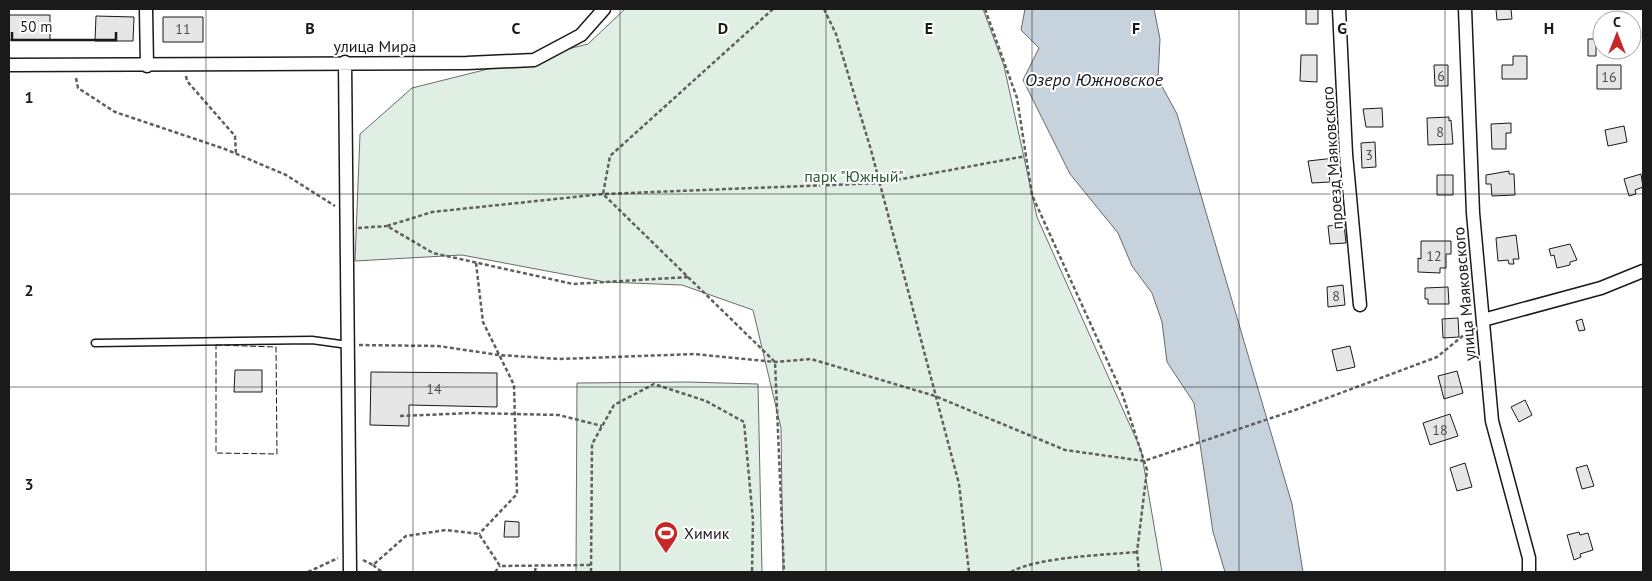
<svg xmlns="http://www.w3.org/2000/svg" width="1652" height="581" font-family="'PT Sans',sans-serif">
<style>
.green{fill:#e0efe3;stroke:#6a6a6a}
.water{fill:#c6d2dc;stroke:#6a6a6a}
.building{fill:#e6e6e6;stroke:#1a1a1a}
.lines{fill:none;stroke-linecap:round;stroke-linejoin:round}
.lane-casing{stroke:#1a1a1a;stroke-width:9}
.street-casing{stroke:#1a1a1a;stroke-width:15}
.path{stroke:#5f5f5f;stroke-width:2.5;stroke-dasharray:4 2.5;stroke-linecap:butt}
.lane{stroke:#fff;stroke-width:6}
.street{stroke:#fff;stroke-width:12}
.fence{stroke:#1a1a1a;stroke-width:1;stroke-dasharray:6 2.5;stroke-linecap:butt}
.grid{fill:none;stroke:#1a1a1a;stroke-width:1;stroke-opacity:0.55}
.labels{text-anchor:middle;stroke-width:4;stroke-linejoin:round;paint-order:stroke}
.number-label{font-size:14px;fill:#4d4d4d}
.street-label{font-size:16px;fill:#1a1a1a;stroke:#fff}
.park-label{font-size:16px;fill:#2b5a34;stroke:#fff}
.poi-label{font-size:16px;fill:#1a1a1a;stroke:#fff;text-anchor:start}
.water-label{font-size:18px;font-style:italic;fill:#1a1a1a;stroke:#fff}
.grid-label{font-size:16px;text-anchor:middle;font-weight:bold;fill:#1a1a1a;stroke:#fff;stroke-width:4;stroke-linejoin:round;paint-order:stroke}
</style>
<rect width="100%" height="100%" fill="#fff"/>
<path class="green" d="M625 9H983L1004 66 1037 217 1141 450 1162 572H783L781 428 753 310 682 285 605 282 462 255 355 261 360 134 412 88 588 44Z
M687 382 758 384 762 572H576L577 383Z"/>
<path class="water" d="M1025 9H1154L1160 39 1158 79 1177 114 1292 504 1303 572H1225L1213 532 1194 403 1167 362 1162 322 1152 293 1132 266 1118 233 1070 174 1023 80 1039 48 1021 30Z"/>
<path class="building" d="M1306 9H1318V24H1306Z
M1496 9H1511L1512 19 1497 20Z
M9 15H50V40H9Z
M96 16 134 17 133 41H95Z
M163 17H203V42H163Z
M1588 39H1596V56H1588Z
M1301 55H1317V82L1300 81Z
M1513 56H1527V79H1502V65H1513Z
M1434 65H1448V86H1435Z
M1597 65H1621V89H1597Z
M1382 108 1383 127H1366L1363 109Z
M1449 117V121L1451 120 1453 144 1428 145 1427 118Z
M1511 123V133H1506V149H1492L1491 124Z
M1624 126 1627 142 1608 146 1605 130Z
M1375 142 1376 167 1362 168 1361 143Z
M1335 158 1336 173H1329L1330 182 1312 183 1308 161Z
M1509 171V174H1514L1515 195 1492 196 1491 184H1486V175Z
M1641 174 1643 187 1635 190 1636 194 1629 196 1624 179Z
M1437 175H1453V195H1437Z
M1344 224 1346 243 1330 244 1328 226Z
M1516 235 1519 259H1513L1514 264H1509L1508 260 1498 261 1496 238Z
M1421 241H1451V254H1446V268H1440V273L1418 272V258L1421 259Z
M1570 244 1577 260 1570 262V265L1557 268 1554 255 1551 256 1549 249Z
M1343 285 1345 305 1328 307 1327 287Z
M1448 287 1449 304H1428V299H1425V288Z
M1458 318 1459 337 1443 338 1442 319Z
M1582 319 1585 330 1579 331 1576 321Z
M1350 346 1355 367 1337 371 1332 350Z
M235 370H262V392H234Z
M1457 371 1463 393 1444 399 1438 376Z
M371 372 497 373V407L409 405V426L370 425Z
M1525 400 1532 415 1519 422 1511 407Z
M1450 414 1458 436 1430 445 1423 423Z
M1465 463 1472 487 1457 491 1450 468Z
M1587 465 1594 486 1582 489 1576 468Z
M505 521 519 522V537H504Z
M1579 532 1580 535 1588 533 1593 550 1580 554 1581 557 1574 560 1567 535Z"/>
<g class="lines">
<g class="lane-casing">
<path id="lane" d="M95 343 312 340 348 345"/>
</g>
<g class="street-casing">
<path id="street" d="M146 9 147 66
M1339 9 1346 154 1360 305
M1465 9 1473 213 1492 421 1529 558V572
M345 62 350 572
M9 65 467 63 534 60 581 35 604 9
M1483 320 1601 288 1643 271"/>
</g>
<path class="path" d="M773 9 610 156 603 194 775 362 784 572
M824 9 836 34 871 150 959 484 969 572
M985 9 1017 98 1032 195 1122 393 1147 470 1137 552 1139 572
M186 76 187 81 235 136 236 154
M76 78 78 88 115 112 225 149 286 175 335 206
M358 228 387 226
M476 263 483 322 514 385 517 494 479 534
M688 277 573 284 433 253 387 226 432 212 603 194 880 183 1026 156
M359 345 438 346 499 355 560 359 694 354 775 362 811 359 935 396 1065 450 1144 461 1295 410 1437 357 1470 330
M400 416 471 413 559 415 602 426
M363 560 373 565 406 536 446 530 479 534 500 566 591 565
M373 565 382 572
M308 572 338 558
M495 572 500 566
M535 572 536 565
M591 572 592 444 614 405 654 384 706 401 744 422 753 520 752 572
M1011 572C1037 557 1105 555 1137 552"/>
<use href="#lane" class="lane"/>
<use href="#street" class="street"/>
<path class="fence" d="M216 345 276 347 277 454 216 453Z"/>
</g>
<path class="grid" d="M206 9V572M413 9V572M620 9V572M826 9V572M1032 9V572M1239 9V572M1445 9V572M9 194H1643M9 387H1643"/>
<defs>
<g id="stadium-pin" transform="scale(1.25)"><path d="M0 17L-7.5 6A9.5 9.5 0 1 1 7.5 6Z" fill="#c62828" stroke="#fff"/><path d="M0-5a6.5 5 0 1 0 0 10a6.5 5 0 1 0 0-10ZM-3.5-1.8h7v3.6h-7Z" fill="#fff"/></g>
</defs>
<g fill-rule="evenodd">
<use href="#stadium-pin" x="666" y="533"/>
</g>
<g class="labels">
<g class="number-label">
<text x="183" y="34">11</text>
<text x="1441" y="81">6</text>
<text x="1609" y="82">16</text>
<text x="1440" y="137">8</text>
<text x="1369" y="160">3</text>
<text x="1434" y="261">12</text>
<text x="1336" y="301">8</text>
<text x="434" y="394">14</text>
<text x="1440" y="435">18</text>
</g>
<g class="street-label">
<text x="375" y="52">улица Мира</text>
<text transform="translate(1332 158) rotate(-94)" y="6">проезд Маяковского</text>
<text transform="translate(1464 294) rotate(-95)" y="6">улица Маяковского</text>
</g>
<g class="park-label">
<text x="854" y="182">парк "Южный"</text>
</g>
<g class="poi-label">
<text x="684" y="539">Химик</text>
</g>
<g class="water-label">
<text x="1094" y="86">Озеро Южновское</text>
</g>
</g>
<g class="grid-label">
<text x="310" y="34">B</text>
<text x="516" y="34">C</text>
<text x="723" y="34">D</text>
<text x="929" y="34">E</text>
<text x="1136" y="34">F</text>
<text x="1342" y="34">G</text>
<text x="1549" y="34">H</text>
<text x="29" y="103">1</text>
<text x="29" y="296">2</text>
<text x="29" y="490">3</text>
</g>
<rect width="1652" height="581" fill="none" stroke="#1a1a1a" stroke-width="20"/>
<g transform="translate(1617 35)"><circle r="24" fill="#ffffff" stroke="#a3a3a3"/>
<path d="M0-4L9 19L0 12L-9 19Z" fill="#c62828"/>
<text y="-8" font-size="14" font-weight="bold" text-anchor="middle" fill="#1a1a1a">С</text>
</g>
<path d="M12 32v8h104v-8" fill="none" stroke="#1a1a1a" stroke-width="2.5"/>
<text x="20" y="32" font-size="15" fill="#1a1a1a" stroke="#ffffff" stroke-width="4" paint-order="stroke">50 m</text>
</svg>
